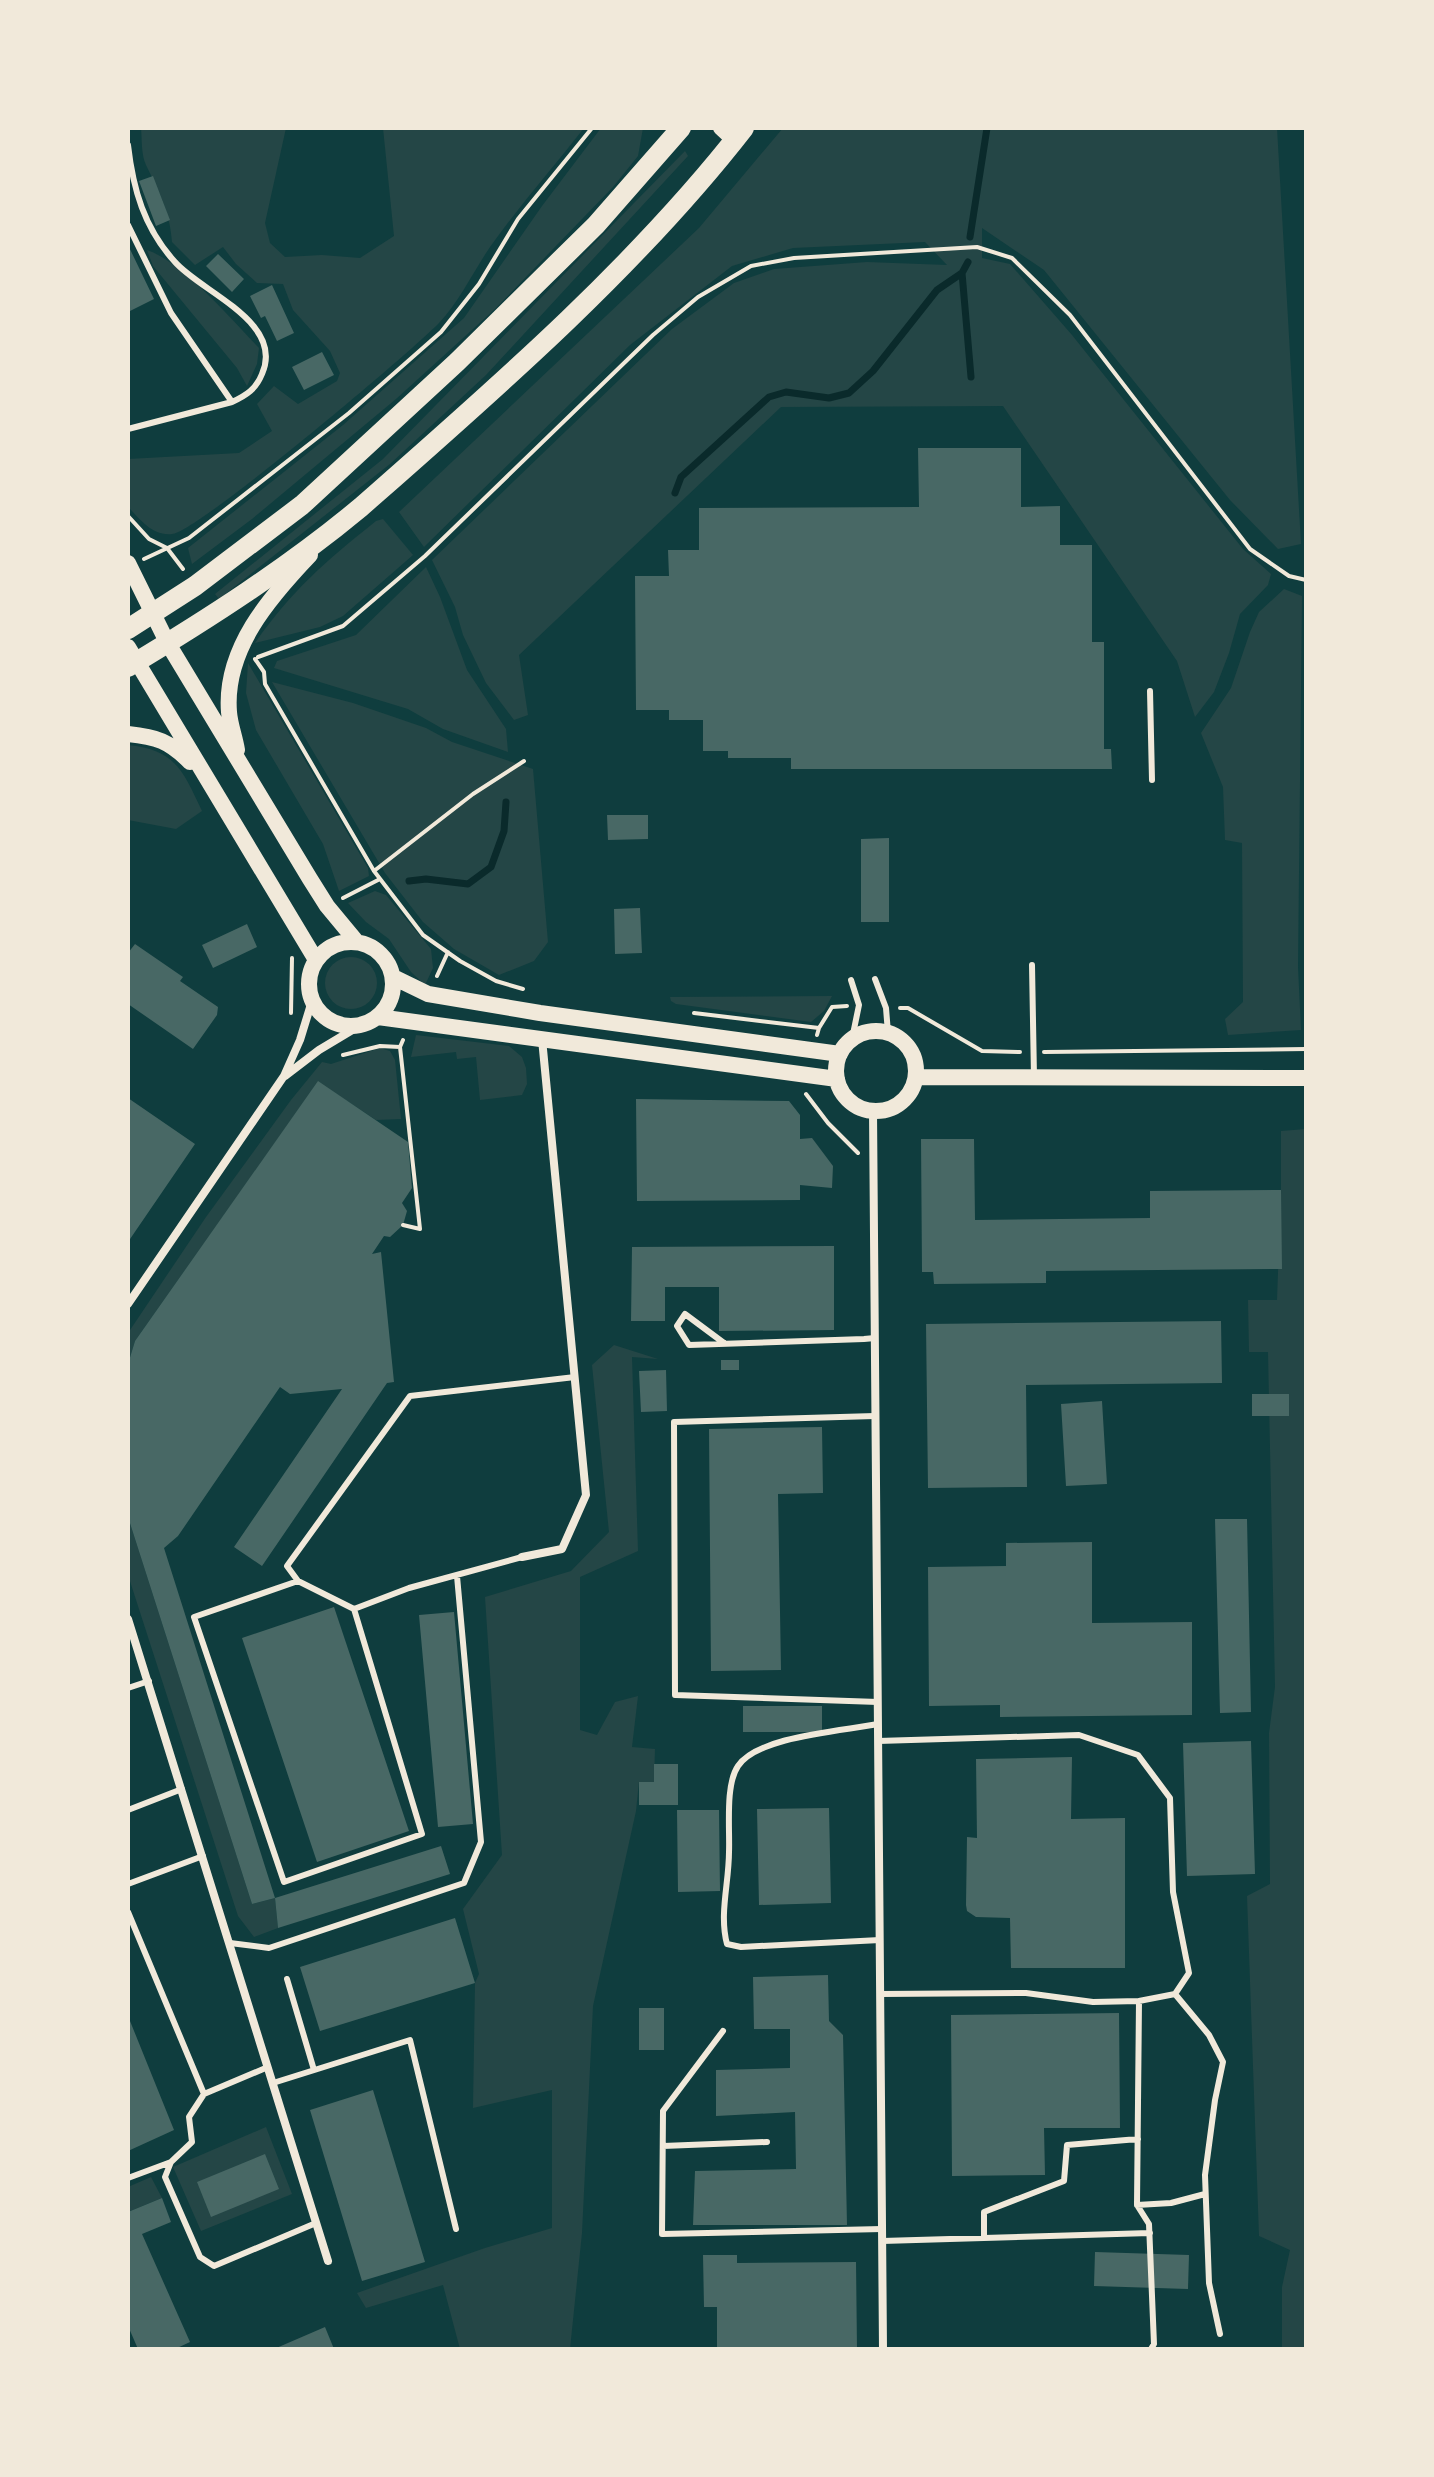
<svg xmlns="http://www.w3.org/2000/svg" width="1434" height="2477" font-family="Poppins,sans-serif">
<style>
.green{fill:#244646}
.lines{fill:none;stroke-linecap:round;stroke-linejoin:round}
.stream{stroke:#0a2a2b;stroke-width:7}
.building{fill:#486865}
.path{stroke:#f1e9da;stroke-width:4}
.service{stroke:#f1e9da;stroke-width:6}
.minor{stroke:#f1e9da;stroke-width:8}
.tertiary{stroke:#f1e9da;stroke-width:14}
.secondary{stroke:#f1e9da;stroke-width:16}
.primary{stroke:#f1e9da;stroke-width:20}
</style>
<rect width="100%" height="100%" fill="#0f3d3e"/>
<path class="green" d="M141 128H286L265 223 270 243 285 257 322 255 360 258 394 236 383 128H584C553 168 519 206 490 247 473 272 459 302 439 323 411 352 198 532 172 534 152 536 141 520 128 507V459L239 453 272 431 257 404 274 386 298 404 337 381 340 373 330 351 293 310 283 284 257 283 236 264 223 247 195 265 172 242C170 212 159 192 146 165 141 155 142 139 141 128Z
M601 128H643L638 156 613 187 495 309 396 399 252 519 192 564 188 548 343 425 464 318 542 206Z
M783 128H1277L1301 544 1278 549 1230 500 1044 270 982 228V258L1010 264 1072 335 1243 549 1271 574 1268 585 1240 614 1229 653 1214 692 1195 717 1177 661 1003 406 781 407 519 655 528 715 514 720 486 683 463 635 455 607 432 560 672 329 734 283 774 269 867 262 947 265 925 242 793 248 732 266 630 345 424 547 399 512 699 228Z
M685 151 688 156 486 375 390 464 219 599 215 594 383 459Z
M147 250C184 263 231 319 259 348L257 364 247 386 237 368 153 266Z
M383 519 413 555 343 616 320 627 255 643C292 590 326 561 376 521Z
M426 567 440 597 467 670 506 729 508 752 443 729 408 709 274 668 277 661 356 635Z
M1284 589 1302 596 1298 967 1301 1030 1228 1035 1225 1019 1243 1002 1242 843 1225 840 1223 787 1201 733 1231 688 1250 632 1259 612Z
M248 663 368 868 369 876 339 891 323 844 256 730 246 693Z
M272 682 353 703 426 728 452 742 533 769 548 942 534 961 499 975 454 949 423 922 385 873Z
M128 745C176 750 183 771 202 811L176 829 128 820Z
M375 891 386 895 431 949 433 968 425 985 411 972 389 939 366 922 348 903Z
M325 983a26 26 0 1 1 52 0a26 26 0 1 1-52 0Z
M832 996 824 1011 811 1022 676 1004 671 1001 670 997Z
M416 1035 509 1046 522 1057 526 1068 527 1084 522 1095 480 1100 476 1057 457 1059 456 1052 411 1057Z
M380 1048 390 1051 395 1060 401 1119 376 1120 318 1082 135 1341 128 1364V1333L206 1217 291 1100 322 1062 331 1064Z
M1306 1129V2349H1282V2287L1290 2250 1259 2236 1247 1896 1270 1884 1269 1733 1275 1687 1268 1352H1249L1248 1300H1277L1281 1190V1131Z
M614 1345 658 1359 632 1357 638 1551 580 1577V1730L597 1735 615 1702 638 1696 632 1747 655 1749 654 1782H639L636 1811 593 2006 582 2233 570 2349H460L443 2285 366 2308 357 2293 485 2248 552 2228V2090L473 2108 475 1983 479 1974 463 1909 502 1855 485 1597 571 1571 609 1532 592 1365Z
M128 1517 252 1904 275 1898 278 1928 254 1937 238 1916 128 1575Z
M266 2127 292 2194 201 2231 173 2167Z
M151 2177 162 2198 128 2212V2187Z"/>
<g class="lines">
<path class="stream" d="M970 237 987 128
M962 273 971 377
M675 493 681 477 769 397 786 392 829 398 849 393 873 371 937 290 962 273 968 262
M409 881 426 879 468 884 491 867 504 831 506 802"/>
</g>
<path class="building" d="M153 176 170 220 156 226 139 181Z
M128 245 154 299 128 312Z
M218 254 244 279 232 292 206 266Z
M272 285 294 333 277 341 265 316 261 318 250 296Z
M322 352 334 375 304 390 292 367Z
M918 448H1021V507L1060 506V545H1092V642H1104V749H1111L1112 769H791V758H728V751H703V720H669V710H636L635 576H669L668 550H699V508L919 507Z
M607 815H648V839L608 840Z
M889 838V922H861V839Z
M640 908 642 953 615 954 614 909Z
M247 924 257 947 213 968 202 945Z
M135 944 183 977 180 981 218 1007 217 1015 193 1049 128 1004V953Z
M318 1081 408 1142 412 1188 402 1203 407 1211 403 1225 390 1237 384 1236 372 1254 381 1252 394 1382 387 1383 262 1566 234 1547 342 1389 290 1394 280 1387 178 1536 164 1548 275 1898 252 1904 128 1517V1364L135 1341Z
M128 1098 195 1144 128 1242Z
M636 1099 789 1101 800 1115V1139L812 1138 833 1166 832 1188 800 1185V1200L637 1201Z
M921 1139H974L975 1220 1150 1218V1191L1281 1190 1282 1269 1046 1271V1283L934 1284 933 1272H922Z
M834 1246V1330L719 1331V1287H665V1321H631L632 1247Z
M1221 1321 1222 1383 1026 1385 1027 1487 928 1488 926 1324Z
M721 1360H739V1370H721Z
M666 1370 667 1411 641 1412 639 1371Z
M1252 1394H1289V1416H1252Z
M1102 1401 1107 1484 1066 1486 1061 1404Z
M822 1427 823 1493 778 1494 781 1670 711 1671 709 1429Z
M1215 1519H1247L1251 1712 1220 1713Z
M1092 1542V1623L1192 1622V1715L1000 1717V1705L929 1706 928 1567 1006 1566V1543Z
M334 1607 409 1831 317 1862 242 1638Z
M454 1612 473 1824 438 1827 419 1615Z
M743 1706H822V1732H743Z
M1251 1741 1255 1874 1187 1876 1183 1743Z
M1072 1757 1071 1819 1125 1818V1968H1011L1010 1918 976 1917 967 1911 966 1905 967 1837 977 1838 976 1759Z
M654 1764H678V1805H639V1782H654Z
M829 1808 831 1903 759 1905 757 1809Z
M677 1810H719L720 1891 678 1892Z
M441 1846 450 1874 278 1928 275 1898Z
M455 1918 475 1983 320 2031 300 1967Z
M828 1975 829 2021 843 2035 847 2225H693L695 2171 796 2169 795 2112 716 2116V2070L790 2068V2029H754L753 1977Z
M639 2008H664V2050H639Z
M1119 2013 1120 2128H1044L1045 2175 952 2176 951 2015Z
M128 2016 174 2130 128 2151Z
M373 2090 425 2262 362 2281 310 2110Z
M265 2154 279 2189 211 2217 197 2182Z
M162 2198 171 2222 142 2234 190 2342 175 2349H138L128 2326V2212Z
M1095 2252 1189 2255 1188 2289 1094 2286Z
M703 2255H737V2263L856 2262 857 2349H717V2307H704Z
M325 2327 334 2349H274Z"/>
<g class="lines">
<path class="path" d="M128 516 149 539 167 548 183 569
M144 559 189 538 349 413 441 332 479 284 518 219 592 128
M258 657 343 626 425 556 653 335 698 297 751 266 794 258 977 247 1012 258 1070 315 1250 549 1289 576 1306 580
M255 659 264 672 265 684 374 871 423 935 460 961 496 981 523 989
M374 871 473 794 524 761
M343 898 380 879
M437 976 448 952
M900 1008H908L982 1051 1020 1052
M291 1013 292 958
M694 1013 819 1028
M817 1035 819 1028 832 1007 847 1006
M1044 1052 1306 1049
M343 1055 380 1046 400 1047
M806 1094 828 1123 858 1153
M403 1225 420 1229 400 1047 403 1040"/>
<path class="service" d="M128 145C133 189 144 228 175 262 201 292 285 322 262 374 256 389 247 395 232 402
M128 225 171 313 232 402 128 429
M1150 691 1152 780
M1032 965 1034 1077
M875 979 886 1008 888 1033
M851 980 859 1005 852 1039
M724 1343 685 1314 677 1326 689 1345 864 1339 875 1338
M875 1416 674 1422 675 1695 878 1702
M522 1557 409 1588 354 1609 298 1581 287 1566 410 1396 575 1377
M298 1581 194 1617 284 1882 422 1834 354 1609
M128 1688 149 1681
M878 1724C843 1731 758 1736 738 1766 725 1785 730 1829 729 1852 729 1883 719 1914 727 1944L741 1947 880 1940
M878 1741 1079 1735 1138 1755 1170 1798 1173 1892 1189 1973 1175 1994 1139 2001
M128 1810 182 1789
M128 1884 203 1856
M128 1912 204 2094
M230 1943 269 1948 464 1883 481 1842 457 1576
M287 1979 314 2070
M880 1994 1026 1993 1093 2002 1139 2001 1137 2205 1149 2224 1154 2344 1151 2349
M1175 1994 1209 2035 1223 2062 1215 2100 1205 2175 1209 2283 1220 2334
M723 2031 663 2111 662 2234 882 2229
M268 2067 204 2094 189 2117 192 2142 171 2162 165 2177 200 2257 214 2266 316 2223
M273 2083 410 2040 456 2229
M663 2146 767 2142
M128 2178 171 2162
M1137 2205 1171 2203 1205 2194
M984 2237V2212L1064 2181 1067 2145 1138 2139
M882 2241 1150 2233"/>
<path class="minor" d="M285 1076 319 1050 359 1026
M873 1111 883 2349
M128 1304 284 1076 300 1040 312 1001
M522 1557 562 1549 586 1495 542 1039
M128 1619 328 2261"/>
<path class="tertiary" d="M720 128 734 141"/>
<path class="secondary" d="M128 563 167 642 310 879 327 906 356 941
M128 647 316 960
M128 734C157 737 169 741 190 762
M237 750C235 737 230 725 229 712 224 649 270 597 310 555
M309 984a42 42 0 1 1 84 0a42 42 0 1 1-84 0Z
M393 977 428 994 540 1013 840 1054
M378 1017 837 1079
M836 1071a40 40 0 1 1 80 0a40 40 0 1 1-80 0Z
M916 1077 1306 1078"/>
<path class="primary" d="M128 629 195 586 302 505 457 362 596 225 681 128
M128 667C208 619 289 567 361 507 493 391 636 267 744 128"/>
</g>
<rect width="1434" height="2477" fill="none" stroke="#f1e9da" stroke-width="260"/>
</svg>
